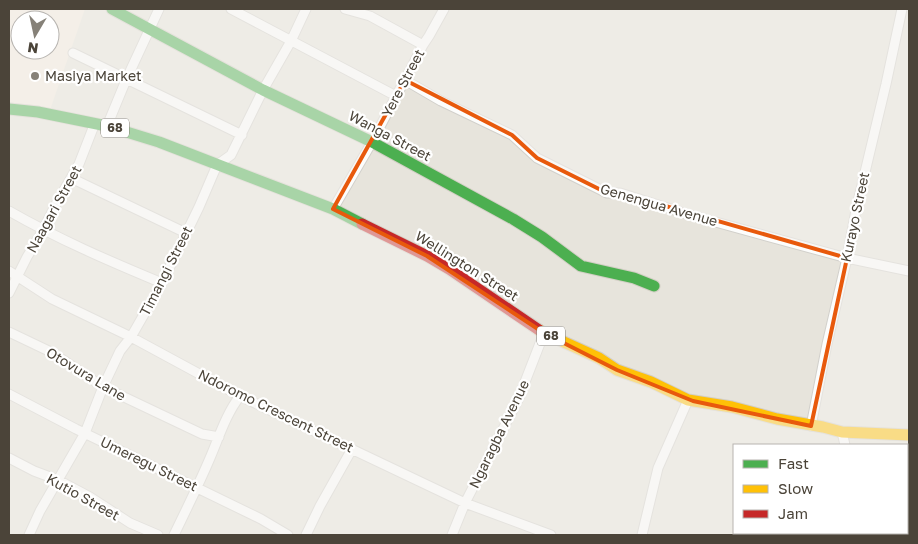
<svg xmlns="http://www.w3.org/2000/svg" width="918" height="544" font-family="'Golos Text',sans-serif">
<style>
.residential{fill:#e7e4dc;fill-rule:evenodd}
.commercial{fill:#f3ebdf;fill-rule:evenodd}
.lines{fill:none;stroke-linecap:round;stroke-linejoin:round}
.street-casing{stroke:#d2d0cb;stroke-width:11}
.fast-casing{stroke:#d3cfc5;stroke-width:13}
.slow-casing{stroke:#d3cfc5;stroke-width:13}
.jam-casing{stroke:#d3cfc5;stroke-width:13}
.street{stroke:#fdfdfc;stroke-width:9}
.fast{stroke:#4caf50;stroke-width:11}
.slow{stroke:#ffc107;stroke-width:11}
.jam{stroke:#c62828;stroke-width:11}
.marked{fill:none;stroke:#e8590c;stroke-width:4;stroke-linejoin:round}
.poi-dot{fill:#868178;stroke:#fff;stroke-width:2}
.labels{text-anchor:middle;stroke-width:4.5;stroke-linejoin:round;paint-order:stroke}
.shield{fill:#fff;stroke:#817c74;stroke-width:1}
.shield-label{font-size:12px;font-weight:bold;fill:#4b4439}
.poi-label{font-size:14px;fill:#4b4439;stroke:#fff;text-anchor:start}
.street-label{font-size:14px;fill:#4b4439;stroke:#fff}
</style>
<rect width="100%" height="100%" fill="#f4f2ee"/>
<path class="residential" d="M9 9H909V535H9ZM20 20H50V50H20ZM734 445H907V533H734Z"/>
<path class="commercial" d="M9 9H85L50 110 9 102ZM20 20H50V50H20Z"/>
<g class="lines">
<g class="street-casing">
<path id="street" d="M231 9 396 96
M345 9 370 16 423 45
M73 53 242 135
M405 80 441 101 512 135 537 158 607 193H620L690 215 847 258 909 271
M107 126 126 80 159 9
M71 178 186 233
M333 209 372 142 396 96 405 80 423 45 429 36 444 9
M9 211C58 239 109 261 162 283
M9 271 52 299 131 337 240 396 465 503 551 535
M9 293 27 257 43 230 56 204 79 164 95 123
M9 332 53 353 103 387 202 434 219 437
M9 394 76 429 261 519 288 535
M811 426 827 344 847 258 856 210 886 84 902 9
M842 432 845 445
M9 458 34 471 58 480 90 497 130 523 158 535
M844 533 851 535
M29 535 40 511 85 433 103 387 120 351 131 337 162 283 199 207 217 165 231 155 263 90 291 41 306 9
M174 535C186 510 199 484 210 458 219 437 226 414 240 396
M306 535 320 506 352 449
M452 535 465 503 518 400 544 333
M642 535 658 468 688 400"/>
</g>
<g class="fast-casing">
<path id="fast" d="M112 9 263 90 372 142 513 219 542 237 581 266 634 278 654 286
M9 109 38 112 107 126 159 142 333 209 362 224"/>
</g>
<g class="slow-casing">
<path id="slow" d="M539 330 544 333 599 358 617 370 651 382 688 400 732 407 777 419 823 427 842 432 909 435"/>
</g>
<g class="jam-casing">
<path id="jam" d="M362 224 427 256 449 269 539 330"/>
</g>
<use href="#street" class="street"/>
<use href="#fast" class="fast"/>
<use href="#slow" class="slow"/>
<use href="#jam" class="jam"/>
</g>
<path d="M0 0H918V544H0ZM405 80 512 135 537 158 607 193H620L847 258 811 426 693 401 617 370 544 333 427 256 333 209Z" fill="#f4f2ee" fill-opacity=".55" fill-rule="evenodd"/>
<path class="marked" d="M405 80 512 135 537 158 607 193H620L847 258 811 426 693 401 617 370 544 333 427 256 333 209Z"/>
<circle class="poi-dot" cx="35" cy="76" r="5"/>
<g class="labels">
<g class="shield">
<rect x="101" y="118.5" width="28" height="19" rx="4"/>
<rect x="537" y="326.5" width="28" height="19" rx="4"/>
</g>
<g class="shield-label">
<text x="115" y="132">68</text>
<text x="551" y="340">68</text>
</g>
<g class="poi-label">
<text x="45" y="81">Masiya Market</text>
</g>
<g class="street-label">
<text transform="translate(403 83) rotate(-62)" y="5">Yere Street</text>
<text transform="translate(390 136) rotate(28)" y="5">Wanga Street</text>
<text transform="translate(659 205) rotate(16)" y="5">Genengua Avenue</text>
<text transform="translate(54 209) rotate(-61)" y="5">Naagari Street</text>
<text transform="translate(855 217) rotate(-78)" y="5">Kurayo Street</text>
<text transform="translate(467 266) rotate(32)" y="5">Wellington Street</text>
<text transform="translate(166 271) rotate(-63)" y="5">Timangi Street</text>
<text transform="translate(86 374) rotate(31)" y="5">Otovura Lane</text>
<text transform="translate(276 411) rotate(26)" y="5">Ndoromo Crescent Street</text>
<text transform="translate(499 434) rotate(-64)" y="5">Ngaragba Avenue</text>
<text transform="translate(149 464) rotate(26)" y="5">Umeregu Street</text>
<text transform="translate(83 497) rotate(29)" y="5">Kutio Street</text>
</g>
</g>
<rect width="918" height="544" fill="none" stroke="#4b4439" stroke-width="20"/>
<rect x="733" y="444" width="175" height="90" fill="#ffffff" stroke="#b7b4b0"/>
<rect x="743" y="460" width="25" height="8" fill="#4caf50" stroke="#b7b4b0"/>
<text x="778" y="469" font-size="15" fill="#4b4439">Fast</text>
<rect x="743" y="485" width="25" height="8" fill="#ffc107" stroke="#b7b4b0"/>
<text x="778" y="494" font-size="15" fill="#4b4439">Slow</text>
<rect x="743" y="510" width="25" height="8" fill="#c62828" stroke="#b7b4b0"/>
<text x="778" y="519" font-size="15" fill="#4b4439">Jam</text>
<g transform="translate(35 35) rotate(189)"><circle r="24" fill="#ffffff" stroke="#b7b4b0"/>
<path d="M0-4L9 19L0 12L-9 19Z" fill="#868178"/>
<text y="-8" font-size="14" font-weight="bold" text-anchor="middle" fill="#4b4439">N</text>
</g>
</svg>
